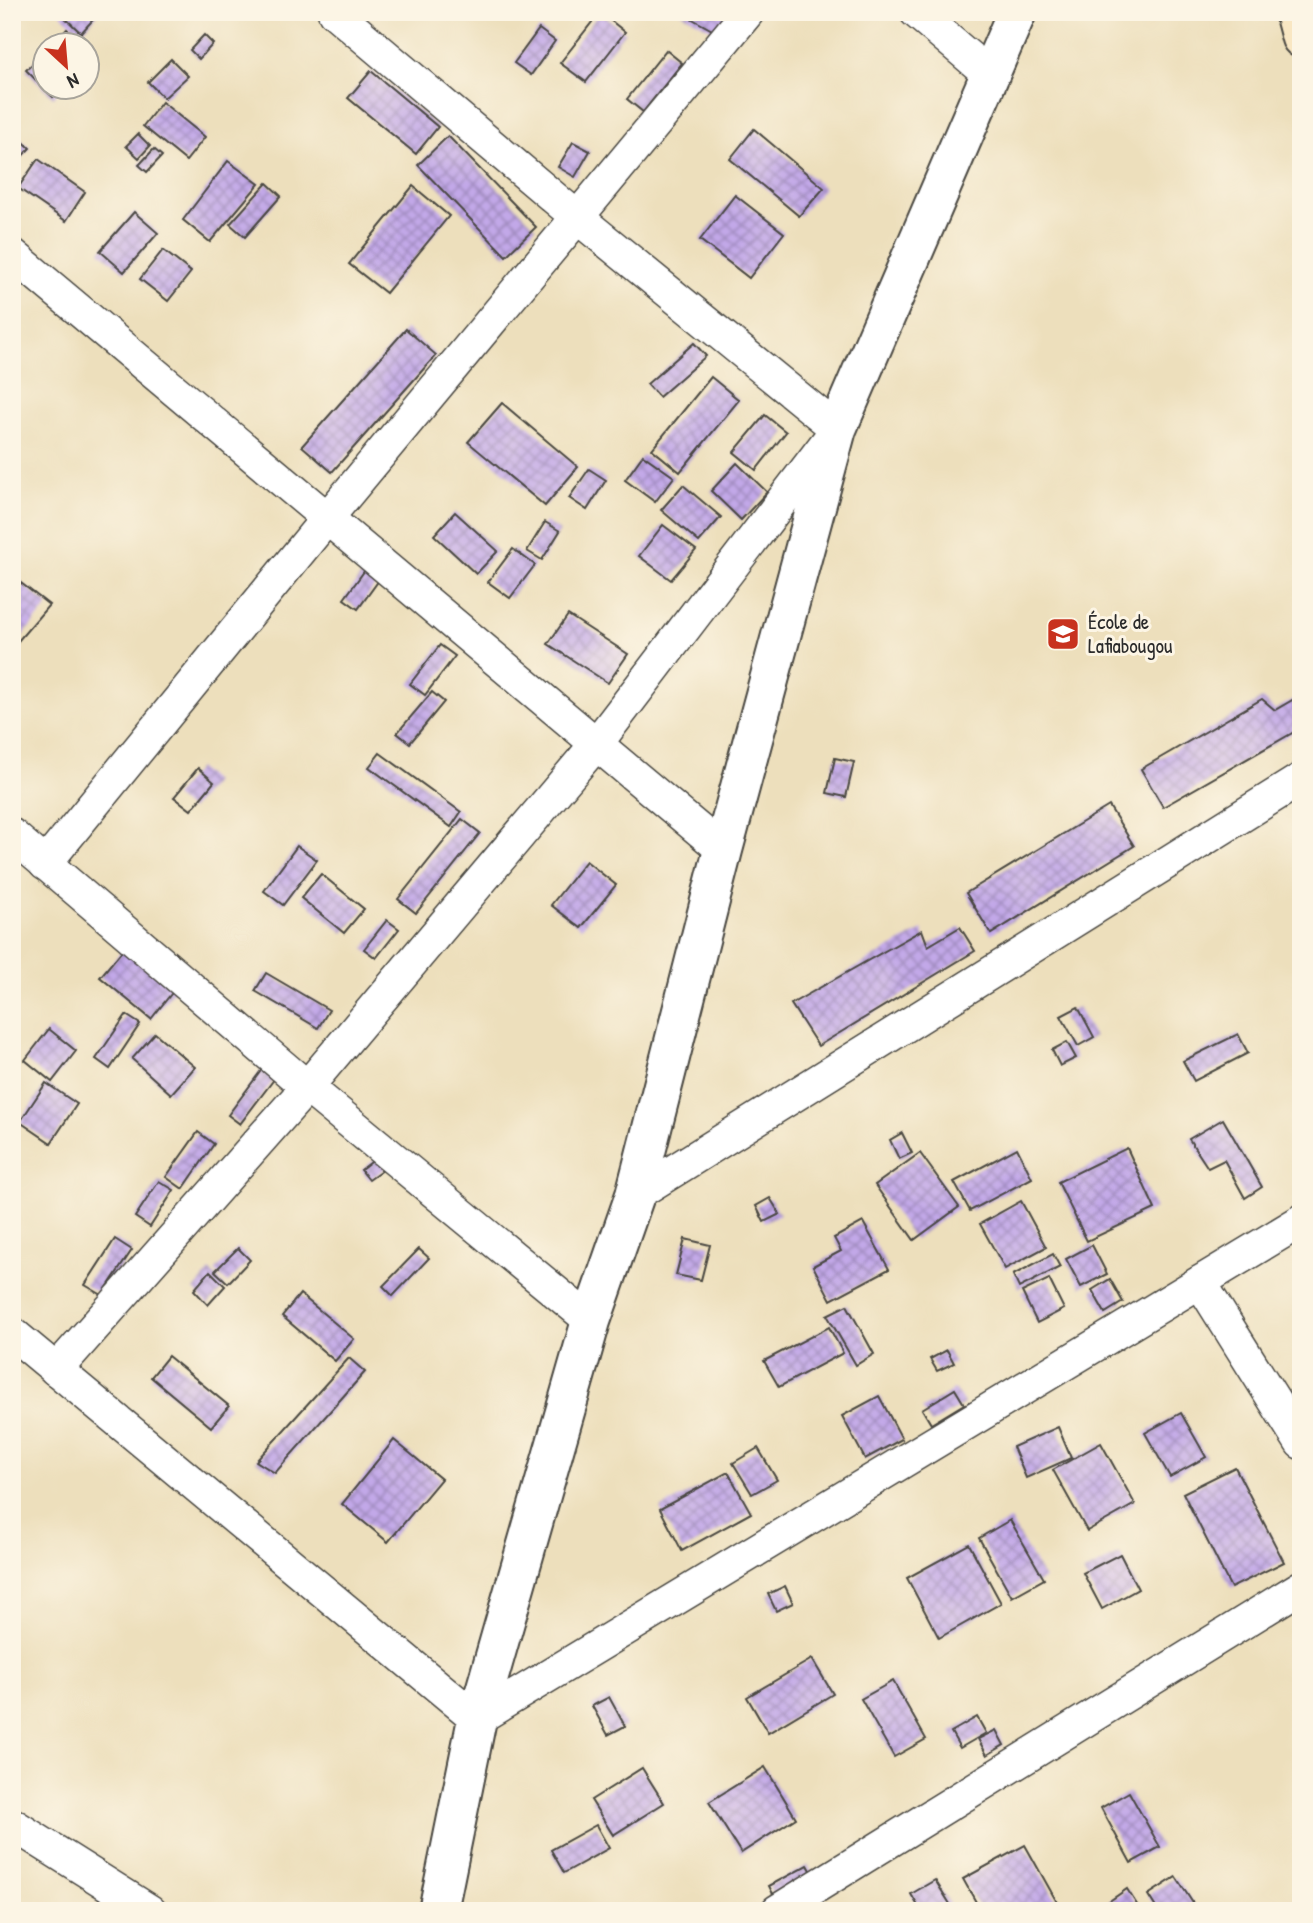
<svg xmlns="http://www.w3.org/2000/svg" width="1313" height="1923" font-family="'Patrick Hand',sans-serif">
<defs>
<pattern id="building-cross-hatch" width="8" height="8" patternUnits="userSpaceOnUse" patternTransform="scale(1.75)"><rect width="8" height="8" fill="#c2a8e8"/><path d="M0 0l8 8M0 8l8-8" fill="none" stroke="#9e89bc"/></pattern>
</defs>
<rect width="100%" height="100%" fill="#fcf5e5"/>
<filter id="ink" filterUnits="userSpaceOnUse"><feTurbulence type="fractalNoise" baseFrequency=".0143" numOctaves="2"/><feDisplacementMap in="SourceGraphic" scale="14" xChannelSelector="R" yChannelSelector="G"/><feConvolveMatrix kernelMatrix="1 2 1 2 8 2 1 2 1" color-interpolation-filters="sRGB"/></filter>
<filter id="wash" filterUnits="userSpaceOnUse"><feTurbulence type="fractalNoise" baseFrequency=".00686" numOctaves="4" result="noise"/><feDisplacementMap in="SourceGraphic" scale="28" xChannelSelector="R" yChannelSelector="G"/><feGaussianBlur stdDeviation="1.57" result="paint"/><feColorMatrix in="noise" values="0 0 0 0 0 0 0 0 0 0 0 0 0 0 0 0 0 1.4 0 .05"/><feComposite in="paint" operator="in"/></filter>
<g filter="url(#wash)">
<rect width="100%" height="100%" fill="#eddfbc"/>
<g id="blocks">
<!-- building -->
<g fill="url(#building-cross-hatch)">
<polygon points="62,12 100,12 81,33 61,14"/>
<polygon points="600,12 625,32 586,82 560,63"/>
<polygon points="680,12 736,12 723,36"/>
<polygon points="67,29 84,46 51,46"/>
<polygon points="539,29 555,41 531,75 514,63"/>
<polygon points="204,35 213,44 199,59 190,50"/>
<polygon points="666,50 682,63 643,112 627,99"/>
<polygon points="46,51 46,88 62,88 53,97 26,70"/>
<polygon points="171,59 188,76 164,98 148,82"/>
<polygon points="371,71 438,127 416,154 348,98"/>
<polygon points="162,102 205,137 186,161 143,126"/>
<polygon points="754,129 824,188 799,216 730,159"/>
<polygon points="12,131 30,148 12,167"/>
<polygon points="138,134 150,146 139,158 126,146"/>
<polygon points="448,136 536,227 506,256 418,165"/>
<polygon points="573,142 590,151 575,177 558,167"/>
<polygon points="154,149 162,156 147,172 139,165"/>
<polygon points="38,159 85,192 66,221 18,188"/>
<polygon points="228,161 259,184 210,242 183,220"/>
<polygon points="267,183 281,196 245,237 230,224"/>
<polygon points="413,186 449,216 386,293 349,264"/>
<polygon points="735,195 784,233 749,278 700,240"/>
<polygon points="134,212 158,233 124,272 100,251"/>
<polygon points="163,250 191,272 168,301 140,279"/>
<polygon points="406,329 436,355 332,472 302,446"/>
<polygon points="694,343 706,356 659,397 647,384"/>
<polygon points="711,377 739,400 680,472 652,449"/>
<polygon points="502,403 578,467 545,506 468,442"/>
<polygon points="765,415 786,432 756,470 734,452"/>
<polygon points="643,455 674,477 655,502 625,480"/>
<polygon points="737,463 767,492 741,520 711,491"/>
<polygon points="589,469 606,480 587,510 569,498"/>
<polygon points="683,485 721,517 699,542 661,510"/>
<polygon points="455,512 498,551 476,574 434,535"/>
<polygon points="545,522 560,531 542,560 527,551"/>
<polygon points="663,525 696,550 671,580 639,556"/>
<polygon points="513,549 535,565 510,598 488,582"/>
<polygon points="365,570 379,580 358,609 344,599"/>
<polygon points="12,576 49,605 12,648"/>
<polygon points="568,615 628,654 608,683 548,644"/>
<polygon points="440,645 455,656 425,695 410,684"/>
<polygon points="432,692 444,702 410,743 397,733"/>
<polygon points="1301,695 1301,728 1163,807 1141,769 1262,699 1275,710"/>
<polygon points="380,753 461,812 451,827 369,767"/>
<polygon points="835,758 854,762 846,797 827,793"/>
<polygon points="198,768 214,782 191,810 174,797"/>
<polygon points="1109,806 1134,846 991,934 966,893"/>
<polygon points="462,819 480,833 416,913 398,899"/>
<polygon points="297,846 317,860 283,905 264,891"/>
<polygon points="586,861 616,885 581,928 551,905"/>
<polygon points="321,874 364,909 344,933 301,898"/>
<polygon points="387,920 399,929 376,958 364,949"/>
<polygon points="960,927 975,951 818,1046 791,1004 922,930 928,946"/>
<polygon points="125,947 175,989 151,1019 100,977"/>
<polygon points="266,973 329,1010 318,1028 255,991"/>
<polygon points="1078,1007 1094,1037 1078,1046 1061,1016"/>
<polygon points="126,1015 140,1024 110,1069 96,1059"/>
<polygon points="49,1029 76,1051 52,1082 25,1060"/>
<polygon points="155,1033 195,1067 171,1094 132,1059"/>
<polygon points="1238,1034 1248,1053 1194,1081 1183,1061"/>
<polygon points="1067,1042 1076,1058 1060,1066 1052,1050"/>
<polygon points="263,1068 275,1078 240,1124 228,1115"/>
<polygon points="46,1083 77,1104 51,1143 20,1122"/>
<polygon points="1223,1119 1262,1187 1245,1198 1224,1160 1208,1168 1189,1139"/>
<polygon points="198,1132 214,1144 183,1189 166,1177"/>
<polygon points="902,1133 912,1153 899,1159 890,1140"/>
<polygon points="1017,1148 1032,1178 970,1211 954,1182"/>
<polygon points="1127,1148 1155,1209 1087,1241 1058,1182"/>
<polygon points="920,1153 959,1207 914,1240 875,1185"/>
<polygon points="379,1156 387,1167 369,1180 361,1170"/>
<polygon points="159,1181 174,1190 150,1227 135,1217"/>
<polygon points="770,1198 780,1214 764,1222 756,1206"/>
<polygon points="1021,1201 1046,1247 1005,1269 980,1224"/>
<polygon points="863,1222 889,1269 831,1300 813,1266 841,1251 834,1238"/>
<polygon points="115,1239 132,1250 102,1295 85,1285"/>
<polygon points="685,1239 710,1245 701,1280 676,1275"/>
<polygon points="1092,1245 1107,1274 1081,1287 1066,1259"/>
<polygon points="238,1248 250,1260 228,1283 215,1271"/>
<polygon points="419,1249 429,1258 393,1296 383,1286"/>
<polygon points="1053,1254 1060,1267 1019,1288 1013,1275"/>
<polygon points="210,1271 225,1286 208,1305 194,1290"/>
<polygon points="1049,1279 1064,1309 1037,1323 1022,1292"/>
<polygon points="1110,1279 1123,1302 1105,1313 1092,1290"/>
<polygon points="300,1294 354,1339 335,1361 282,1316"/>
<polygon points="847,1305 874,1354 856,1365 827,1315"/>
<polygon points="829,1327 843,1353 779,1387 764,1361"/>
<polygon points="947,1350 954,1363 937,1371 930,1359"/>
<polygon points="168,1356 229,1406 211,1427 151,1377"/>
<polygon points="349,1358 365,1372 275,1473 256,1461"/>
<polygon points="955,1389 964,1404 931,1424 922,1409"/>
<polygon points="879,1396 902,1439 865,1459 842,1416"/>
<polygon points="1181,1413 1206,1457 1170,1477 1145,1433"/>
<polygon points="1058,1427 1071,1458 1026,1478 1013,1447"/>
<polygon points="394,1440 441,1479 388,1542 342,1504"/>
<polygon points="1101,1443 1135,1504 1087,1531 1053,1470"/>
<polygon points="758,1448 777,1480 752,1494 733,1463"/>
<polygon points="1235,1467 1284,1562 1231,1588 1183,1493"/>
<polygon points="728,1472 751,1513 682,1551 660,1509"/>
<polygon points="1010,1520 1044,1579 1012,1597 979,1538"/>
<polygon points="969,1544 1001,1603 939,1638 907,1578"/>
<polygon points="1120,1554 1138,1589 1102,1609 1083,1573"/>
<polygon points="785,1586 793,1603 776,1611 768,1594"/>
<polygon points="812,1659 833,1694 768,1733 747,1697"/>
<polygon points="893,1681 926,1739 894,1757 861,1699"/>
<polygon points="609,1697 625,1726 608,1735 592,1706"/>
<polygon points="977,1717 986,1733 960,1748 951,1732"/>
<polygon points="996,1730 1004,1745 987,1755 978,1739"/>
<polygon points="765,1767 796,1818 741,1853 709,1802"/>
<polygon points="642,1768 664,1803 613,1835 591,1800"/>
<polygon points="1129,1792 1160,1847 1131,1863 1101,1808"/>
<polygon points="596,1825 609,1848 564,1873 551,1850"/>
<polygon points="1025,1845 1058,1904 1045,1911 981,1911 963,1879"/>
<polygon points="808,1865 816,1879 776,1900 769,1886"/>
<polygon points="1176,1877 1198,1911 1158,1911 1148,1895"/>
<polygon points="935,1880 950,1904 939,1911 921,1911 911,1894"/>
<polygon points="1127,1889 1141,1911 1095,1911"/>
</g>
</g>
</g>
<g filter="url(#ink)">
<use href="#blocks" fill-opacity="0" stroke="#484641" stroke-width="2"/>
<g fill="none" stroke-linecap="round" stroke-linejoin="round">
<defs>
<g id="minor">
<polyline points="916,12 989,74"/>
<polyline points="12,254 723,850"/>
<polyline points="12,835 307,1087 591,1321"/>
<polyline points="45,864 328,517 748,12"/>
<polyline points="635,1195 1301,779"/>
<polyline points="1200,1282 1301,1443"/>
<polyline points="12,1333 477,1719 1301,1221"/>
<polyline points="56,1370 307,1087 597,743 837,429 578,218 334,12"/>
<polyline points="12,1824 150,1911"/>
<polyline points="777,1911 1301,1587"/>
</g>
<polyline id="tertiary" points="438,1911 477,1719 591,1321 635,1195 723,850 837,429 1017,12"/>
<polyline id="secondary" points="1294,12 1301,38"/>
</defs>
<!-- minor casing -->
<use href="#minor" stroke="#484641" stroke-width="35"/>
<!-- tertiary casing -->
<use href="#tertiary" stroke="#484641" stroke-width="42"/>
<!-- secondary casing -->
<use href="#secondary" stroke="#484641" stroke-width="42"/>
<!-- minor -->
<use href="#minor" stroke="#fff" stroke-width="32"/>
<!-- tertiary -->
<use href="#tertiary" stroke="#fff" stroke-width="38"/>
<!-- secondary -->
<use href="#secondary" stroke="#f9e7c3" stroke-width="38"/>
</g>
</g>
<!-- icons -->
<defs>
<symbol id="school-square" viewBox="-11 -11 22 22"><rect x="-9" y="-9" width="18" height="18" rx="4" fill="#c8321e" stroke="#fcf5e5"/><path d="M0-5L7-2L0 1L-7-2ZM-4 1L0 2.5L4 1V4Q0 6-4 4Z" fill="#fff"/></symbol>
</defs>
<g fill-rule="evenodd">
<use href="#school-square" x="1044" y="615" width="38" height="38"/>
</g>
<g text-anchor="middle" stroke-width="6" stroke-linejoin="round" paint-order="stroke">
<!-- poi labels -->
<g font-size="21" fill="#2b2b2b" stroke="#fcf5e5" text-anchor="start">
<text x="1088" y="629">École de<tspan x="1088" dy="24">Lafiabougou</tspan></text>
</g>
</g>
<!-- margin -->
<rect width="1313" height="1923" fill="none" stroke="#fcf5e5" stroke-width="42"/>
<!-- north arrow -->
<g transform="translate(66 66) rotate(154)"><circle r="33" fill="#fcf5e5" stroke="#a8a49b" stroke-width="2"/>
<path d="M0-5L12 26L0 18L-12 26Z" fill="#c8321e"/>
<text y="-10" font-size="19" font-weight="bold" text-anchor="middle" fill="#2b2b2b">N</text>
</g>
</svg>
